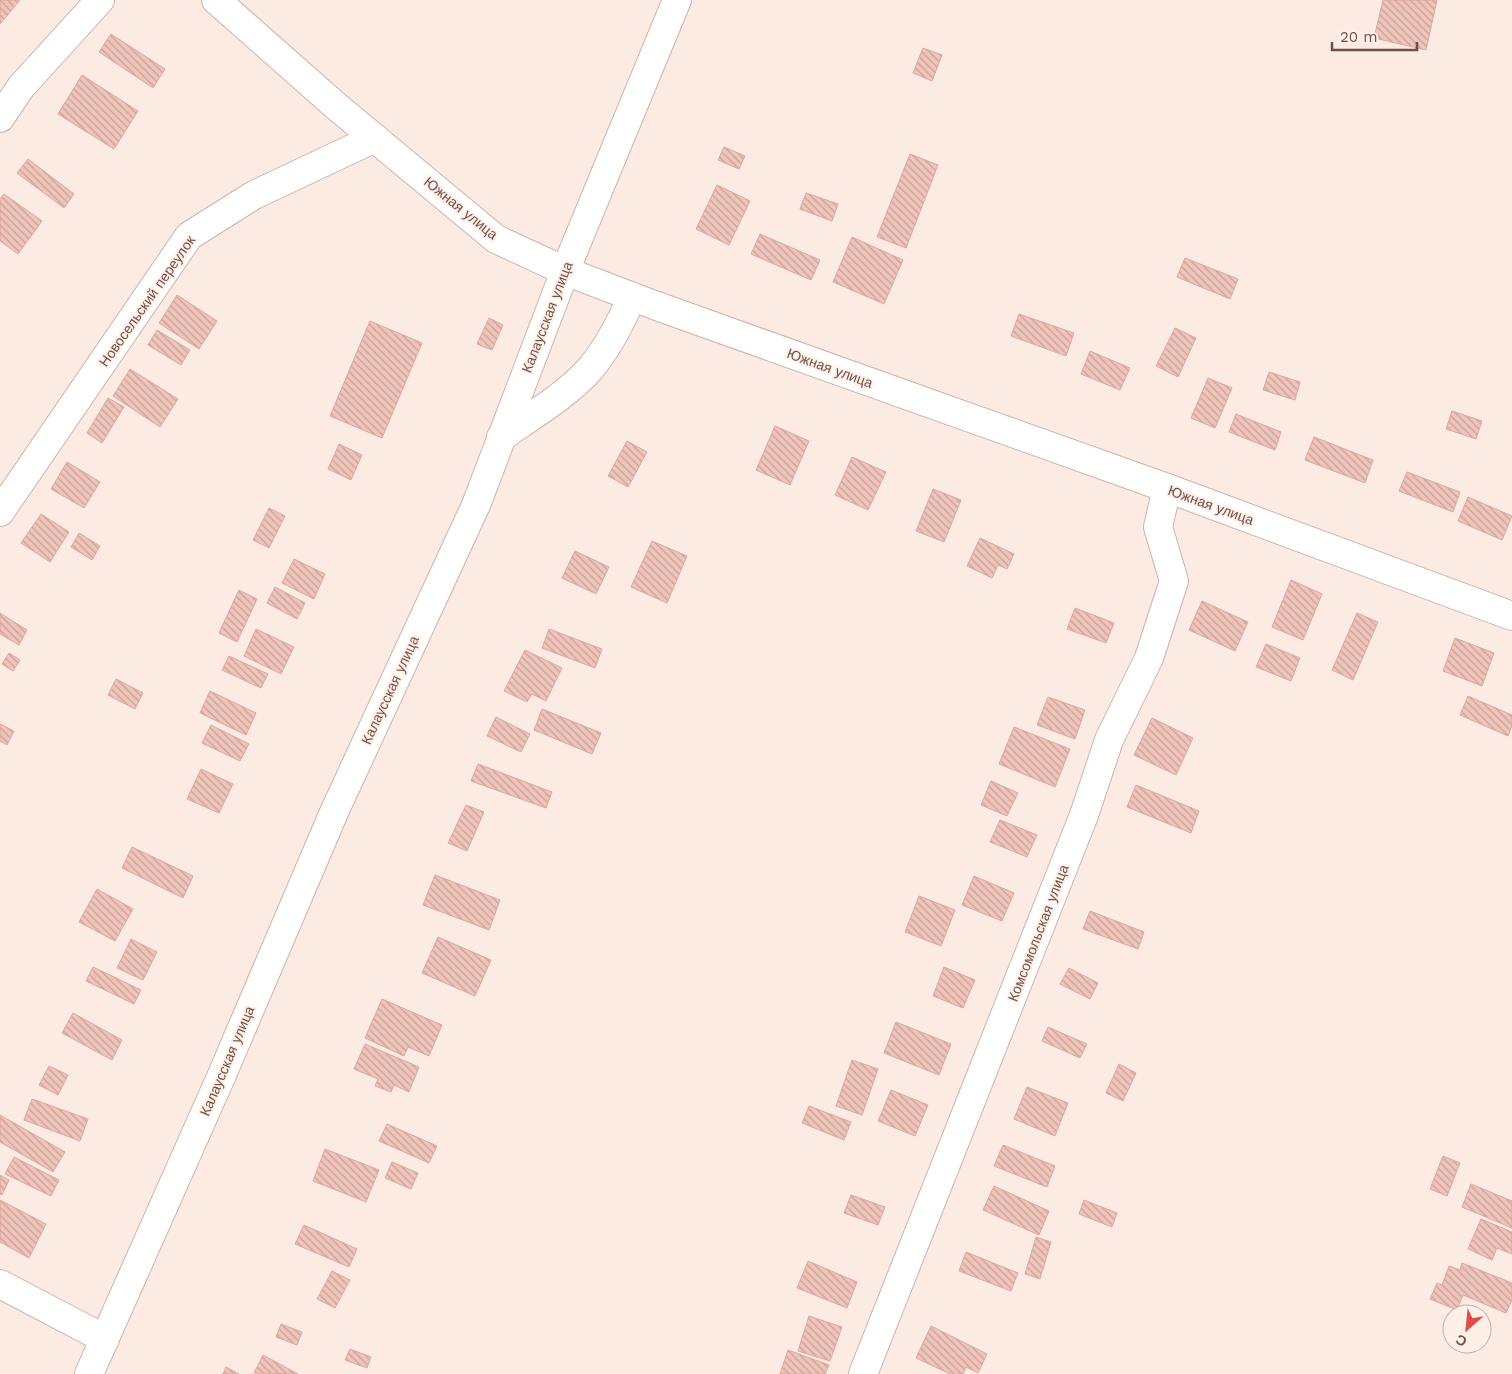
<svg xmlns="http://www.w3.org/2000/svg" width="1512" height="1374" font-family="'Work Sans',sans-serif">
<defs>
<pattern id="building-back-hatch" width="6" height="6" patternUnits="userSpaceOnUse" patternTransform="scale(1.25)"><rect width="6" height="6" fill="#efc4ba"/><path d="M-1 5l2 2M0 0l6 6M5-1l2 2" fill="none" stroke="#c6a299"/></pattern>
</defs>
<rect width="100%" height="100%" fill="#fbebe2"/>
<!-- building -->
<g fill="url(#building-back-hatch)" stroke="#e1a69c">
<polygon points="0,0 20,0 0,24"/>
<polygon points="1383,0 1437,0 1426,50 1374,38"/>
<polygon points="111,34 165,69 153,88 99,52"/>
<polygon points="923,48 942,55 932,81 913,73"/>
<polygon points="82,75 138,111 114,149 58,114"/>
<polygon points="724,147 745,156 739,169 718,160"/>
<polygon points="910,154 938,165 906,248 877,237"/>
<polygon points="28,159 74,194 64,208 17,173"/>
<polygon points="717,185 750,201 729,245 696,229"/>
<polygon points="806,193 838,204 832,221 800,209"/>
<polygon points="4,194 42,221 18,254 0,241 0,199"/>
<polygon points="760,234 820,260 811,280 751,254"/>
<polygon points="852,237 903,260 884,304 833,282"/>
<polygon points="1185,258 1238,279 1230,299 1177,277"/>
<polygon points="177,295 217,321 199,349 159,323"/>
<polygon points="1019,314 1074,333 1066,356 1011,336"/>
<polygon points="489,318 503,325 492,350 477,344"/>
<polygon points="370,321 422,343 382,438 330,416"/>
<polygon points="1175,328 1196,338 1178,377 1156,366"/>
<polygon points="157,330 190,350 181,365 148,345"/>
<polygon points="1090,351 1130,368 1120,390 1081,374"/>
<polygon points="130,369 178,399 160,427 113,396"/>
<polygon points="1269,372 1300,382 1295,400 1263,390"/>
<polygon points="1208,378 1232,388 1215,428 1191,418"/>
<polygon points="108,398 124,407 102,443 87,433"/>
<polygon points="1452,411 1482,421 1476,439 1446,429"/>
<polygon points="1236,414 1281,432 1275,450 1229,432"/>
<polygon points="775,426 809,441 790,485 756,470"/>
<polygon points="1314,437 1373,460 1365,483 1305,460"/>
<polygon points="627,441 647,452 628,487 608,476"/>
<polygon points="339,444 362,455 351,480 328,469"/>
<polygon points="852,457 886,472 868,510 835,495"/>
<polygon points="67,462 100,482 84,508 51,489"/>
<polygon points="1407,472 1460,492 1453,512 1399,491"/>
<polygon points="933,489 961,500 944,542 916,531"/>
<polygon points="1468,497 1512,516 1502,540 1458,521"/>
<polygon points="269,508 285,516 269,548 253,540"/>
<polygon points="41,514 69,532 50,562 21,543"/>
<polygon points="79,533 100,546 92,560 71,547"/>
<polygon points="980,538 1014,554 1007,569 998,565 992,578 967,566"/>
<polygon points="652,541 687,556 667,603 631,587"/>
<polygon points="575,551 609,567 596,594 562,578"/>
<polygon points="294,559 325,574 314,599 282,583"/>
<polygon points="1291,580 1322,594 1303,640 1272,627"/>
<polygon points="275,587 305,603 297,619 267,603"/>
<polygon points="239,590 257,599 237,642 219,633"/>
<polygon points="1202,601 1248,622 1235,651 1189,630"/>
<polygon points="1075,608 1114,623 1106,643 1067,629"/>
<polygon points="0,613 27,630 19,645 0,634"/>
<polygon points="1357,613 1378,622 1353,680 1332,670"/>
<polygon points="256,629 294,647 281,674 244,656"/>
<polygon points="549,629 602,649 595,668 542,648"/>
<polygon points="1455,638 1494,653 1482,686 1443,671"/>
<polygon points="1266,644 1300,658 1291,681 1256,667"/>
<polygon points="525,650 562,668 546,701 532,694 527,702 504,691"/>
<polygon points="9,653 20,660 13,671 2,664"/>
<polygon points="229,656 268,674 261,688 222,670"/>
<polygon points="116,679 143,693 135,709 108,695"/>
<polygon points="210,691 256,713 246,735 200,713"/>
<polygon points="1468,696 1512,715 1512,725 1508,736 1460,715"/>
<polygon points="1048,697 1085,710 1075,739 1037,725"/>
<polygon points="542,709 601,733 592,754 534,730"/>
<polygon points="496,717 530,734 521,752 487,736"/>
<polygon points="1152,718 1193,738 1176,775 1134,755"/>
<polygon points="0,724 14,731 7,745 0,741"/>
<polygon points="211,725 249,744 240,761 202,743"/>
<polygon points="1014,727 1070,749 1055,787 999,764"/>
<polygon points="478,764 552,792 546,808 471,781"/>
<polygon points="201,769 233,784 219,813 187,799"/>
<polygon points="991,781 1018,793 1007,816 981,805"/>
<polygon points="1136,785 1199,811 1191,833 1127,807"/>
<polygon points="466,805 484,812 467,851 448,843"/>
<polygon points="1000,820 1037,835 1027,857 990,842"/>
<polygon points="132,847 193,876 183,898 122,868"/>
<polygon points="435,875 500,900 489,930 423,905"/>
<polygon points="974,876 1014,893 1002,921 962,905"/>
<polygon points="97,889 133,909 115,941 79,922"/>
<polygon points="919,896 955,910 941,946 905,932"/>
<polygon points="1090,911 1144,932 1138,949 1083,929"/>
<polygon points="438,937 491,960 475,996 422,973"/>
<polygon points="131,939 157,952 143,980 117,968"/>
<polygon points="93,967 141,990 134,1004 86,981"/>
<polygon points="944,967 975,980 963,1008 933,996"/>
<polygon points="1069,968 1098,983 1090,999 1060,984"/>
<polygon points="382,999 442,1025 429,1056 408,1047 404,1056 365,1038"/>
<polygon points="73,1013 122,1040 112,1060 62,1033"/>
<polygon points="896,1022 951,1044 939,1075 884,1053"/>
<polygon points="1048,1027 1087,1044 1080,1058 1042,1041"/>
<polygon points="365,1044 419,1067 409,1092 394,1085 391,1092 375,1086 378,1079 354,1069"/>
<polygon points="852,1060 878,1069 862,1115 836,1106"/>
<polygon points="1119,1064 1136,1073 1123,1101 1106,1093"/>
<polygon points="49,1066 68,1075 58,1095 39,1085"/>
<polygon points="1027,1087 1068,1103 1055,1136 1014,1119"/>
<polygon points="891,1090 928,1105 915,1136 878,1121"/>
<polygon points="32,1099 88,1119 80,1141 24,1120"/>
<polygon points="809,1106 851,1122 844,1140 802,1123"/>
<polygon points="0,1115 65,1152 53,1172 0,1142"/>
<polygon points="387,1124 437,1146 429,1163 379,1141"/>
<polygon points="1003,1145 1055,1166 1047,1187 994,1166"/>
<polygon points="325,1149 379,1170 366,1202 313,1181"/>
<polygon points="1443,1156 1460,1163 1447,1196 1430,1189"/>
<polygon points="14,1157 59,1180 51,1196 5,1174"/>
<polygon points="392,1162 418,1173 411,1189 385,1178"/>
<polygon points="0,1175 9,1180 2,1195 0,1194"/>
<polygon points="1471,1184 1512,1201 1512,1228 1462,1207"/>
<polygon points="994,1186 1049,1211 1039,1235 983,1210"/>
<polygon points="851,1195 885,1207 878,1225 844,1213"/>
<polygon points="0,1200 46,1224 29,1258 0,1242"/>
<polygon points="1084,1200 1117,1213 1112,1227 1079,1214"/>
<polygon points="1481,1219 1512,1232 1512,1254 1497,1248 1492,1260 1468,1249"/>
<polygon points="304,1225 357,1249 349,1267 295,1244"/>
<polygon points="1036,1237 1051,1242 1040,1279 1025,1274"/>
<polygon points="966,1252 1018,1273 1011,1291 959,1271"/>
<polygon points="808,1261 857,1282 847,1308 797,1288"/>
<polygon points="1462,1263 1512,1283 1512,1300 1506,1313 1463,1295 1457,1310 1430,1299 1437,1283 1442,1285 1449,1266 1460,1270"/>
<polygon points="332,1271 350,1280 335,1308 317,1299"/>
<polygon points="809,1316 842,1327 830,1361 798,1351"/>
<polygon points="281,1324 302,1332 297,1345 276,1337"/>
<polygon points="931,1326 987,1354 978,1373 966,1367 963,1374 950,1374 916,1358"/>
<polygon points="350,1349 371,1357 367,1368 345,1360"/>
<polygon points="788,1350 829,1365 825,1374 780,1374"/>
<polygon points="263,1355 298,1374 254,1373"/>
<polygon points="226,1367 239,1374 223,1374"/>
</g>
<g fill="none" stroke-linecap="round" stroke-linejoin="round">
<defs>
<g id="street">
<polyline points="216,0 336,106 496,239 565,271 654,305 1167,488 1512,616"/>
<polyline points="0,118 21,87 100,0"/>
<path d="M501,437C530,417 567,395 590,369C608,348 621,322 632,297"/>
<polyline points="0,512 189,236 254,195 375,138"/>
<polyline points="0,1284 105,1339"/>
<polyline points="863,1374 1084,815 1109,740 1149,658 1174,581 1158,527 1167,488"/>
</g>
<polyline id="secondary" points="89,1374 221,1077 335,810 476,505 565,271 677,0"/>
</defs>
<!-- street casing -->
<use href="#street" stroke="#ceb3ac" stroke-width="30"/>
<!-- secondary casing -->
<use href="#secondary" stroke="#d0b2a9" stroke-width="30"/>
<!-- street -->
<use href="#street" stroke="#fff" stroke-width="28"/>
<!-- secondary -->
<use href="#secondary" stroke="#fff" stroke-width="28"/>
</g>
<g text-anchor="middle" stroke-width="4" stroke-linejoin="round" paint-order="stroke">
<!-- street labels -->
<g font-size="14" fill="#714f49" stroke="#fef0e7">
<text transform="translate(461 208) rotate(39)" y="5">Южная улица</text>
<text transform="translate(147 301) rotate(-55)" y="5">Новосельский переулок</text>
<text transform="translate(547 317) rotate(-69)" y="5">Калаусская улица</text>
<text transform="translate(830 368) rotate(20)" y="5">Южная улица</text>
<text transform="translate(1211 505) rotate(20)" y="5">Южная улица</text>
<text transform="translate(390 690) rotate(-65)" y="5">Калаусская улица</text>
<text transform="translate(1038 933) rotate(-69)" y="5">Комсомольская улица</text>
<text transform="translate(227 1061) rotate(-67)" y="5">Калаусская улица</text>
</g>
</g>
<!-- north arrow -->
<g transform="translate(1467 1329) rotate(207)"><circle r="24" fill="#fef0e7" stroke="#c6b0a8"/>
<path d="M0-4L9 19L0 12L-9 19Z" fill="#e14b4b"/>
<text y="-8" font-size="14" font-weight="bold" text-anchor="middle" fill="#714f49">С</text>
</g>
<!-- scale -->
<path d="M1332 42v8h85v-8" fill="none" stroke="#714f49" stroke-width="2.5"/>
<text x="1340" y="42" font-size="15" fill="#714f49" stroke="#fef0e7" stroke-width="4" paint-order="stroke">20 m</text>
</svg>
